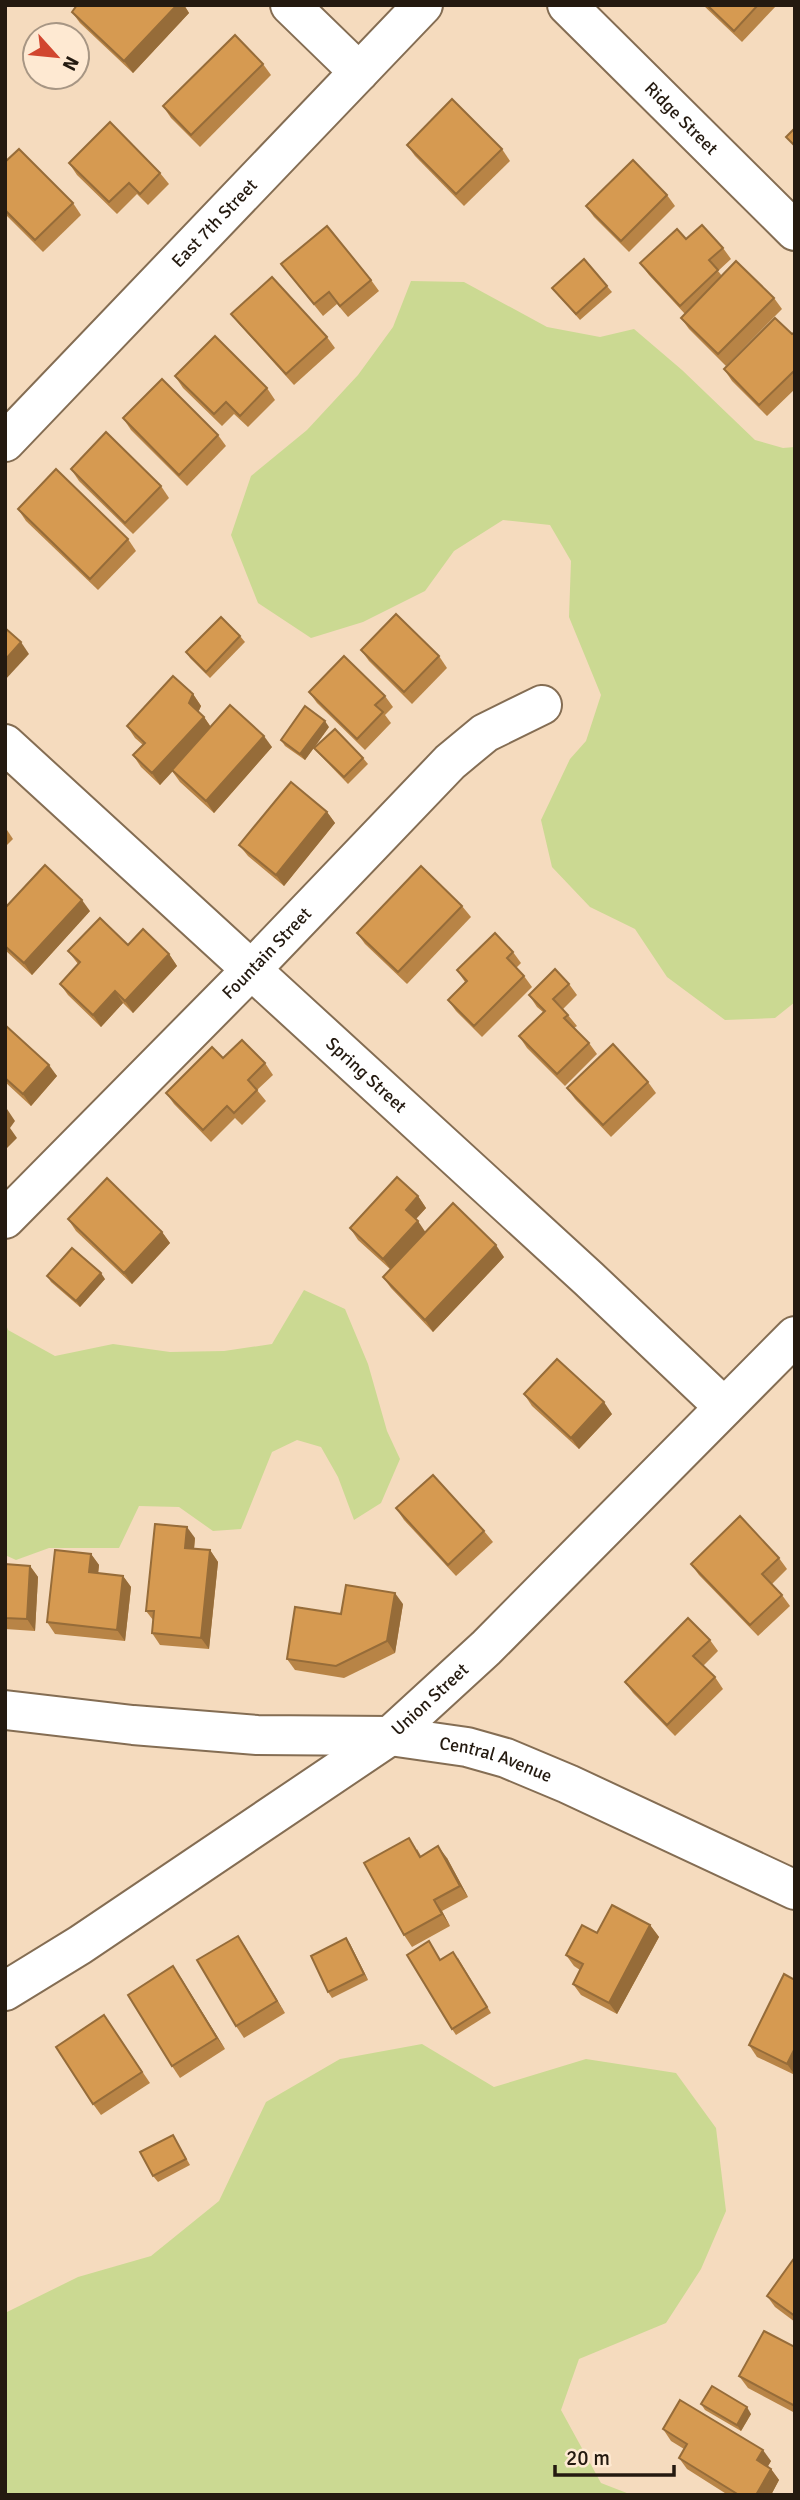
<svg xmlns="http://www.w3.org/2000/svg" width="800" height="2500" font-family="Signika,sans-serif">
<rect width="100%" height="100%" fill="#f5dbbe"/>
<!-- green -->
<g fill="#cbd992">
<polygon points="411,281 464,282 547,327 600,337 634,329 682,370 755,440 783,448 795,447 795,1002 775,1018 725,1020 667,977 635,929 590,907 552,867 541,820 570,759 586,741 601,695 569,617 571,561 550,525 503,520 454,551 425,591 363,622 311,638 258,603 231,535 251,476 307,430 358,375 393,327"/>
<polygon points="304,1290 345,1309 368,1364 387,1431 400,1459 381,1503 354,1520 338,1477 321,1447 297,1440 272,1452 241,1529 213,1531 179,1507 139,1506 119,1548 49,1548 16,1560 5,1555 5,1322 8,1330 55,1356 113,1344 170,1352 224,1351 272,1344"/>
<polygon points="422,2044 494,2087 586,2059 676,2073 716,2128 726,2211 701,2269 666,2323 579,2359 561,2410 601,2483 632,2495 5,2495 5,2313 78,2277 151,2256 219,2201 266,2102 340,2059"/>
</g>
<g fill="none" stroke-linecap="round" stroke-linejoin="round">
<defs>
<g id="minor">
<polyline points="290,5 359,72"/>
<path id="s1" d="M567,5L795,231"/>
<path id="s2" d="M5,442L423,5"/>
<path id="s3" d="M5,744L589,1279L724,1407"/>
<path id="s4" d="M5,1219L250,971L450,762L485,733L542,705"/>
<path id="s5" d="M5,1710L133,1725L257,1735L390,1736L467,1747L506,1758L568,1784L795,1890"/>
<path id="s6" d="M5,1991L80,1945L390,1736L486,1648L795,1336"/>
</g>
</defs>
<!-- minor casing -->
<use href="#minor" stroke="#846d53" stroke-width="42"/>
<!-- minor -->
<use href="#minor" stroke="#fff" stroke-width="38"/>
</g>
<!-- wall -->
<g fill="#b88446">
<polygon points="77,5 184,5 189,13 133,73 80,23 72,12"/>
<polygon points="703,5 777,5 742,42"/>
<polygon points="263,64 271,75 200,147 171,118 163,106"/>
<polygon points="407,145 502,149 510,161 464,206 415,156"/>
<polygon points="5,162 73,203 81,215 43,252 5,214"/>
<polygon points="69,163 160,173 169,184 148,205 137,194 117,214 77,175"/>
<polygon points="667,195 675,206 629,252 594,217 586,206"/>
<polygon points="686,239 723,248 731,259 718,271 722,276 774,298 782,309 726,366 689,329 681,318 685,314 649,275 640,263"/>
<polygon points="281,264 371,280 379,291 348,317 337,304 323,316"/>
<polygon points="607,286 612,292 580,320 552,288"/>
<polygon points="231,314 327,337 335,348 294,385 240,325"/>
<polygon points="795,332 795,389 767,416 732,381 724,369 792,334"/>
<polygon points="175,376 267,388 275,400 248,427 234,414 222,426 183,388"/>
<polygon points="123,418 218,435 226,446 187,486 131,430"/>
<polygon points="71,469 161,486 169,498 133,534 79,481"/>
<polygon points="18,509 128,539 136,551 98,590 26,521"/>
<polygon points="240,636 245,642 210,678 190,658 186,652"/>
<polygon points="361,650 439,656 447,668 412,704 369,661"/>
<polygon points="309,692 385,696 393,707 385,715 391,723 365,750 317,703"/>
<polygon points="193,694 201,706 198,712 204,717 211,727 272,747 214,813 180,782 172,771 160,785 141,767 133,755 143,745 135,738 127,726"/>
<polygon points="329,727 305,760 285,746 281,740"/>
<polygon points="314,748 363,758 368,764 348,784 319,754"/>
<polygon points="327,812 335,823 284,886 248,856 239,845"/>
<polygon points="5,827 13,839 5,847"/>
<polygon points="462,906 471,917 407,984 365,944 357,933"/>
<polygon points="5,908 90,911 32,975 5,950"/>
<polygon points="128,945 169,954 177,966 133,1013 123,1003 101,1027 68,995 60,984 78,964 68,951"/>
<polygon points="513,952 521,963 516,968 524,976 532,987 482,1037 456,1011 448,1000 465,982 457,970"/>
<polygon points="569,984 577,995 563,1009 577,1026 574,1028 589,1043 597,1054 565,1086 527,1048 519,1036 543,1012 537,1007 529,995"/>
<polygon points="5,1025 57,1076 31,1106 5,1082"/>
<polygon points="223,1058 265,1063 273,1075 257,1090 266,1101 242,1125 235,1118 211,1142 174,1104 166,1093"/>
<polygon points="648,1082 656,1093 611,1137 575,1099 567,1088"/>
<polygon points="418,1196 426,1208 416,1219 425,1232 504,1257 433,1332 391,1288 383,1277 390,1269 358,1240 350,1228"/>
<polygon points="68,1219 162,1232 170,1243 132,1284 76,1231"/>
<polygon points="47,1276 105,1279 80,1307 51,1282"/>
<polygon points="524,1394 612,1414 579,1449 532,1406"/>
<polygon points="396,1508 484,1531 493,1542 456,1576 404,1520"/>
<polygon points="195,1538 194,1549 210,1550 218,1562 209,1649 160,1645 152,1633 153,1620 146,1611"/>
<polygon points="91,1554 99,1565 98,1573 123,1576 131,1587 125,1641 55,1634 47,1622"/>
<polygon points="779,1558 787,1569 772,1584 782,1595 790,1606 758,1636 699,1575 691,1564"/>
<polygon points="5,1564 30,1566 38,1577 35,1631 5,1629"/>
<polygon points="403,1604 395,1653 344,1678 295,1670 287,1659 341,1614"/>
<polygon points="710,1640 718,1651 703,1666 715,1677 723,1689 675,1736 633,1693 625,1682"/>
<polygon points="417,1849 421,1856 447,1858 468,1897 442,1911 450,1926 412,1947 404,1935"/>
<polygon points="650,1925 659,1937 617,2014 581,1995 573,1984 580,1970 574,1966 566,1955 597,1933"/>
<polygon points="238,1936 285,2013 244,2038 236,2026"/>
<polygon points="346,1938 350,1944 368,1980 332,1998 328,1992"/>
<polygon points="458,1958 491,2013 456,2035 452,2029 441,1960"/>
<polygon points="181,1978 225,2049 180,2078 172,2066"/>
<polygon points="795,1980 795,2075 757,2057 749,2045"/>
<polygon points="104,2015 150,2083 101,2115 93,2104"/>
<polygon points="173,2135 190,2165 158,2182 153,2176"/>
<polygon points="795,2257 795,2322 775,2307 767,2296"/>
<polygon points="795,2347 795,2413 748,2388 739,2376"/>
<polygon points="701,2404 751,2414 741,2431 705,2410"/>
<polygon points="663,2429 771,2461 768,2466 771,2469 779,2480 771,2495 728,2495 687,2469 679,2458 684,2449 671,2441"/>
</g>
<!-- shaded-wall -->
<g fill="#966c39">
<polygon points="177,5 184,5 189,13 133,73 124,61"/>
<polygon points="21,642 29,654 5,680 5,660"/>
<polygon points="193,694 201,706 197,715 189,703"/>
<polygon points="204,717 212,729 160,785 152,773"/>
<polygon points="325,721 329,727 305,760 300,754"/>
<polygon points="264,736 272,747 214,813 206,801"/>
<polygon points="327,812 335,823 284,886 276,875"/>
<polygon points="82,900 90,911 32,975 24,963"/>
<polygon points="169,954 177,966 133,1013 125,1001"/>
<polygon points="115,991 123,1003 101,1027 93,1015"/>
<polygon points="49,1065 57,1076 31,1106 23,1094"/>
<polygon points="7,1109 15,1121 10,1128 17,1138 5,1150 5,1112"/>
<polygon points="418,1196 426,1208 414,1221 406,1210"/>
<polygon points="418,1221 426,1233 391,1270 383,1259"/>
<polygon points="162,1232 170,1243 132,1284 124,1273"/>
<polygon points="496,1245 504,1257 433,1332 425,1320"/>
<polygon points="101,1273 105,1279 80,1307 76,1301"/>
<polygon points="604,1402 612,1414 579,1449 571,1438"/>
<polygon points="187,1527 195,1538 193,1559 185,1548"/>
<polygon points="210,1550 218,1562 209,1649 201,1638"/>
<polygon points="91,1554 99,1565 97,1584 89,1572"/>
<polygon points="30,1566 38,1577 35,1631 27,1619"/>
<polygon points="123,1576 131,1587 125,1641 117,1630"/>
<polygon points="395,1593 403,1604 395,1653 387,1641"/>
<polygon points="438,1846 447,1858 468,1897 460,1886"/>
<polygon points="434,1900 442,1911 450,1926 442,1914"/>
<polygon points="650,1925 659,1937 617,2014 609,2003"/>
<polygon points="238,1936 246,1948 285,2013 277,2001"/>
<polygon points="346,1938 350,1944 368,1980 364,1974"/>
<polygon points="173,1966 181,1978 225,2049 217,2038"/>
<polygon points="795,2048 795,2075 787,2064"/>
<polygon points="747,2407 751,2414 741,2431 737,2425"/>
<polygon points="763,2450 771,2461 765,2471 757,2460"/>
<polygon points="771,2469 779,2480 771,2495 756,2495"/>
</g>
<!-- building -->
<g fill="#d69a51" stroke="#966c39" stroke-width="2">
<polygon points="77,5 177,5 124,61 72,12"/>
<polygon points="707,5 758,5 734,31"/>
<polygon points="235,35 263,64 191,135 163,106"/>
<polygon points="452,99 502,149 456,194 407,145"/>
<polygon points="110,122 160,173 140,194 129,183 109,202 69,163"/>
<polygon points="795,128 795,146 786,137"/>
<polygon points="19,149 73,203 35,240 5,210 5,162"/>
<polygon points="633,160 667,195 621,241 586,206"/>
<polygon points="702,225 723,248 709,260 718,270 680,306 640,263 677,229 686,239"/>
<polygon points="327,226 371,280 340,306 329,292 314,304 281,264"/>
<polygon points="584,259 607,286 576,314 552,288"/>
<polygon points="736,261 774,298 718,354 681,318"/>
<polygon points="272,277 327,337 286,374 231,314"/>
<polygon points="775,318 792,334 795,332 795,370 759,405 724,369"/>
<polygon points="215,336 267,388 240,416 226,402 214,414 175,376"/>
<polygon points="162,379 218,435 179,475 123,418"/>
<polygon points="106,432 161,486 125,523 71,469"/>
<polygon points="56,469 128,539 90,579 18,509"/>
<polygon points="396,614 439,656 404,692 361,650"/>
<polygon points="221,617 240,636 206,672 186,652"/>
<polygon points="5,628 21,642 5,660"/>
<polygon points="344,656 385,696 375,705 383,712 357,739 309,692"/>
<polygon points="173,676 193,694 189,703 204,717 152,773 133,755 145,743 127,726"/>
<polygon points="230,705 264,736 206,801 172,770"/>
<polygon points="305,706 325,721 300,754 281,740"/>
<polygon points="335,729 363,758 344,777 314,748"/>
<polygon points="291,782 327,812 276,875 239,845"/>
<polygon points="45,865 82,900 24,963 5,946 5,908"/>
<polygon points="421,866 462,906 398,972 357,933"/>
<polygon points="100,918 128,945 143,929 169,954 125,1001 115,991 93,1015 60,984 80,962 68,951"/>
<polygon points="495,933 513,952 507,958 524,976 474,1026 448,1000 467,981 457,970"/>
<polygon points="555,969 569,984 553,999 568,1015 564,1018 589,1043 557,1074 519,1036 545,1011 529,995"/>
<polygon points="5,1025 49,1065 23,1094 5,1078"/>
<polygon points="242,1040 265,1063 248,1080 257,1090 234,1113 227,1106 203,1130 166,1093 212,1047 223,1058"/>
<polygon points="613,1044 648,1082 603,1125 567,1088"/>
<polygon points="397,1177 418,1196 406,1210 418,1221 383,1259 350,1228"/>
<polygon points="107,1178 162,1232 124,1273 68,1219"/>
<polygon points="453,1203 496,1245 425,1320 383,1277"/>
<polygon points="72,1248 101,1273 76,1301 47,1276"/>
<polygon points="557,1359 604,1402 571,1438 524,1394"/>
<polygon points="433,1475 484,1531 448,1565 396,1508"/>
<polygon points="740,1516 779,1558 762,1574 782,1595 750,1625 691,1564"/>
<polygon points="155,1524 187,1527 185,1548 210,1550 201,1638 152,1633 154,1611 146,1611"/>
<polygon points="55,1550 91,1554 89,1572 123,1576 117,1630 47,1622"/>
<polygon points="5,1564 30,1566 27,1619 5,1618"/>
<polygon points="346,1585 395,1593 387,1641 336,1666 287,1659 295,1607 341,1614"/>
<polygon points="688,1618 710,1640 693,1656 715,1677 667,1725 625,1682"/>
<polygon points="409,1838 420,1857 438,1846 460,1886 434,1900 442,1914 404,1935 364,1863"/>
<polygon points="612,1905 650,1925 609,2003 573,1984 583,1964 566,1955 582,1925 597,1933"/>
<polygon points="238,1936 277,2001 236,2026 197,1960"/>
<polygon points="346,1938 364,1974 328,1992 311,1956"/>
<polygon points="429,1941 440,1960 453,1952 487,2007 452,2029 407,1955"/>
<polygon points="173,1966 217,2038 172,2066 128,1995"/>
<polygon points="784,1974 795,1980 795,2048 787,2064 749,2045"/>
<polygon points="104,2015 142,2072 93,2104 56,2047"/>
<polygon points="173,2135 186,2159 153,2176 140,2152"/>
<polygon points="795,2257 795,2316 767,2296"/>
<polygon points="764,2331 795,2347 795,2406 739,2376"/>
<polygon points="712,2386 747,2407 737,2425 701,2404"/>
<polygon points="680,2400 763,2450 757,2460 771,2469 756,2495 739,2495 679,2458 687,2444 663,2429"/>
</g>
<g text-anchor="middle" stroke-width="6" stroke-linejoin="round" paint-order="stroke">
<!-- street labels -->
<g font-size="18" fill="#241a10" stroke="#fee9d2">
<text dy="6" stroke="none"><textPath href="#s1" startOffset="161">Ridge Street</textPath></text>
<text dy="6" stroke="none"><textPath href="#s2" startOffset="303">East 7th Street</textPath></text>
<text dy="6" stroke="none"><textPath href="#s4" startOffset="373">Fountain Street</textPath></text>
<text dy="6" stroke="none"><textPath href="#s3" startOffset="490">Spring Street</textPath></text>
<text dy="6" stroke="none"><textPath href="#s6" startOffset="516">Union Street</textPath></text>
<text dy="6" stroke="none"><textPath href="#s5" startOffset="495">Central Avenue</textPath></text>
</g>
</g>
<!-- border -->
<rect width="800" height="2500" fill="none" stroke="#241a10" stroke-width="14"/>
<!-- north arrow -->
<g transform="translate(56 56) rotate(117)"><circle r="33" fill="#fee9d2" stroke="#a79684" stroke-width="2"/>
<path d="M0-5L12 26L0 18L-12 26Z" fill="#d1462f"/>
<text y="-10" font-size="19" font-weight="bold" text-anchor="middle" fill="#241a10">N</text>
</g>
<!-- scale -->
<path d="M555 2465v10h119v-10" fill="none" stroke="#241a10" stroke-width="3.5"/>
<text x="566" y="2465" font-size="21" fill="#241a10" stroke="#fee9d2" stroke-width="5" paint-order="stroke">20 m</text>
</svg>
